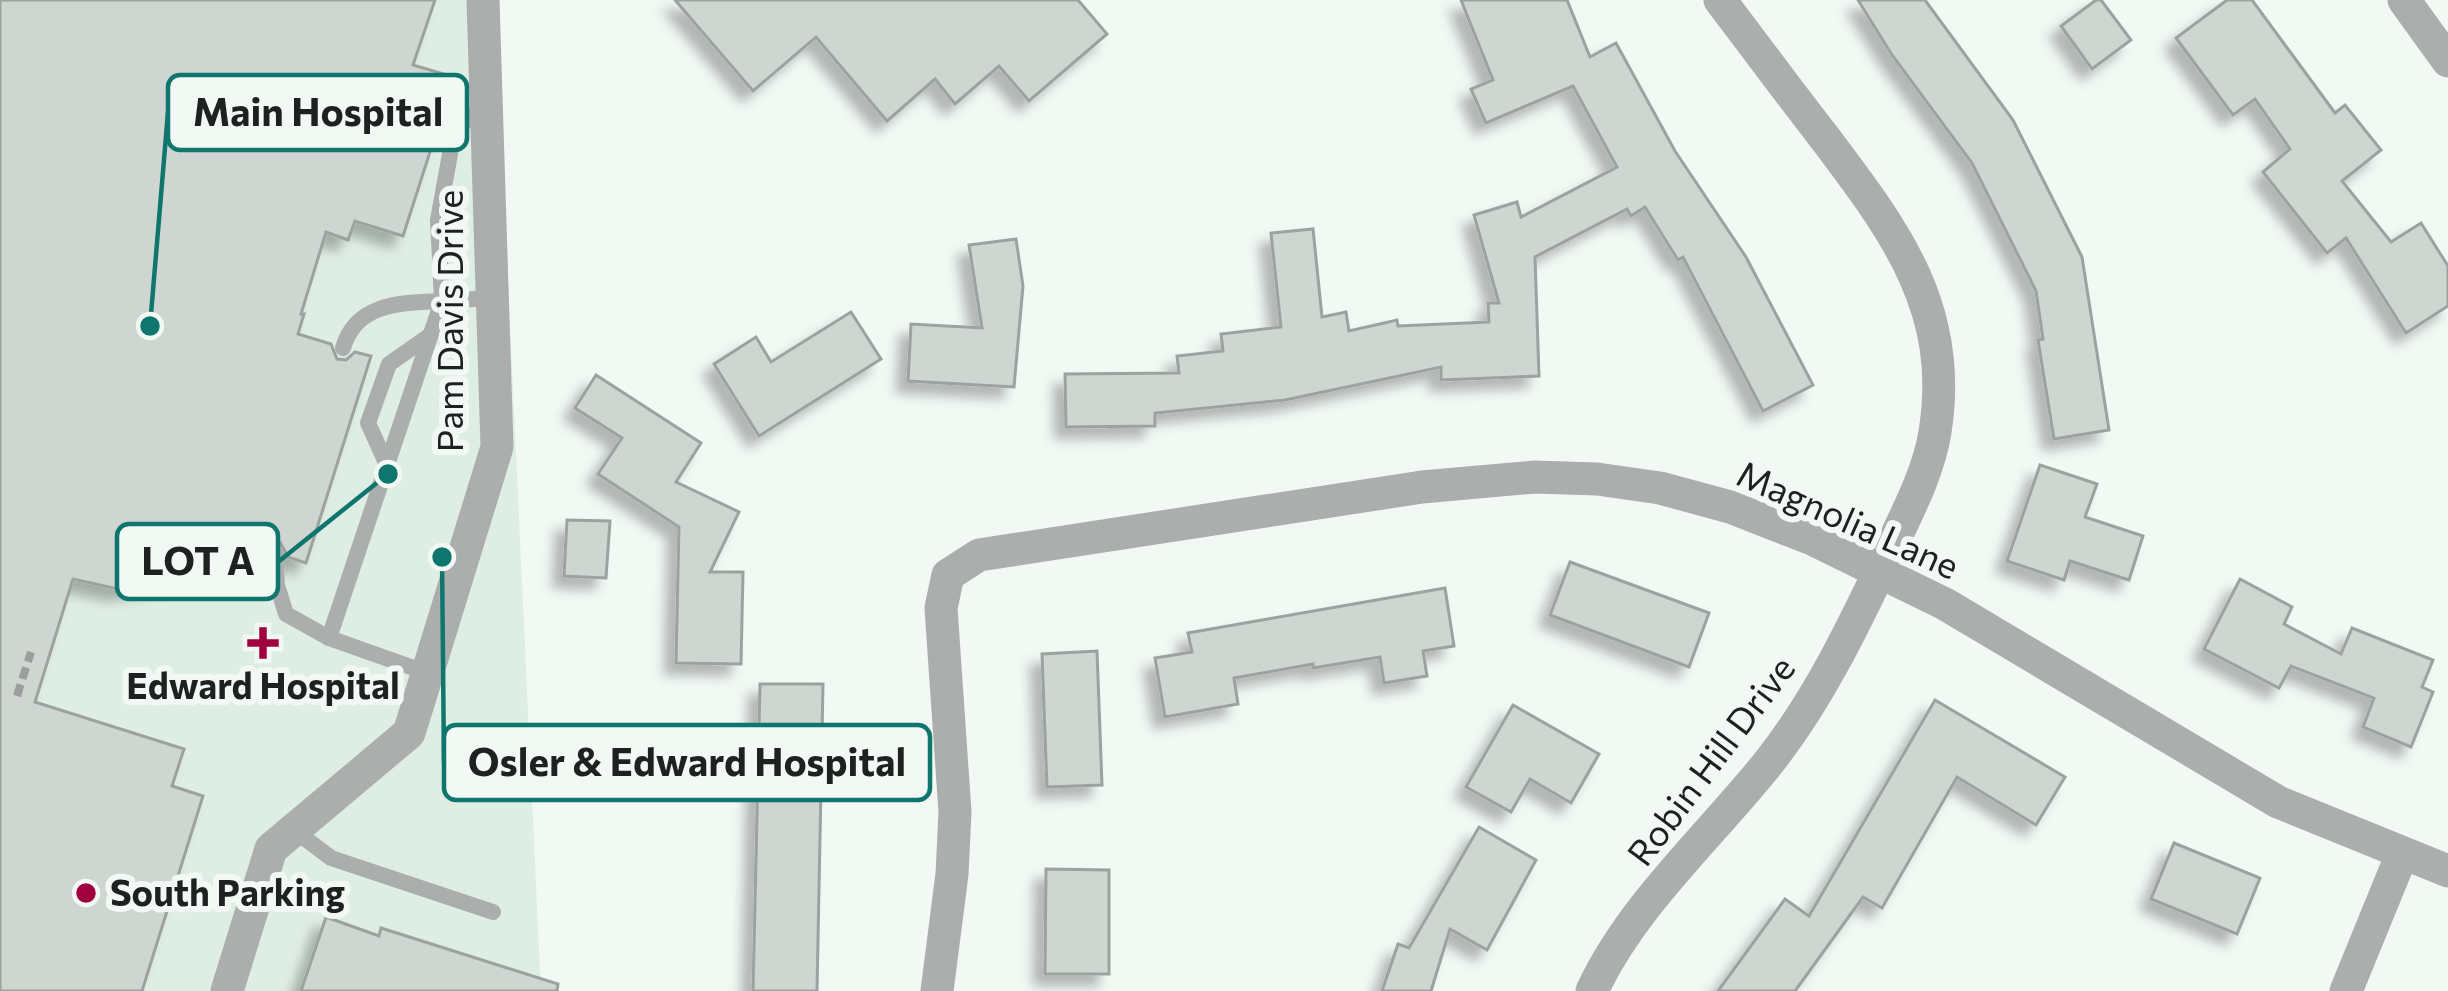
<svg xmlns="http://www.w3.org/2000/svg" width="2448" height="991" font-family="Commissioner,sans-serif">
<defs>
<filter id="shadow"><feDropShadow dx="-11" dy="11" stdDeviation="6" flood-color="#0004"/></filter>
</defs>
<rect width="100%" height="100%" fill="#f2f9f5"/>
<!-- built -->
<polygon fill="#dfeee5" points="0,0 495,0 541,991 0,991"/>
<!-- building -->
<g fill="#cfd6d2" stroke="#9ca39f" stroke-width="3" filter="url(#shadow)">
<polygon points="0,0 435,0 413,65 454,77 403,236 355,221 348,240 326,232 301,314 304,314 298,334 331,344 337,359 346,360 355,352 371,356 306,563 288,557 280,542 269,543 263,550 213,532 179,571 155,583 118,589 73,579 35,702 184,749 172,786 203,796 142,991 0,991"/>
<polygon points="675,0 1078,0 1107,34 1029,101 999,66 955,104 935,79 887,121 816,37 753,91"/>
<polygon points="1461,0 1567,0 1590,57 1616,43 1675,151 1746,257 1813,385 1763,411 1683,257 1678,260 1645,207 1631,216 1627,209 1535,257 1539,376 1441,380 1441,367 1285,400 1155,413 1155,426 1066,427 1065,374 1179,373 1177,356 1223,351 1221,334 1281,327 1271,233 1313,229 1322,317 1346,312 1349,331 1397,320 1398,326 1489,322 1488,303 1499,303 1474,215 1517,202 1521,217 1617,167 1573,86 1486,123 1471,89 1493,80"/>
<polygon points="1858,0 1925,0 2013,120 2082,257 2109,430 2054,439 2038,340 2043,339 2036,291 1972,163 1892,55"/>
<polygon points="2096,0 2101,0 2131,40 2092,69 2061,26"/>
<polygon points="2227,0 2252,0 2335,113 2345,105 2381,150 2342,181 2391,242 2421,223 2448,266 2448,306 2406,333 2346,238 2327,253 2263,172 2290,149 2255,99 2233,115 2176,38"/>
<polygon points="1016,239 1023,286 1014,387 908,381 911,324 982,328 969,245"/>
<polygon points="851,312 881,359 759,436 714,364 756,337 771,362"/>
<polygon points="596,375 701,443 676,482 739,512 710,572 743,572 741,664 676,663 679,527 598,474 622,438 575,408"/>
<polygon points="2040,465 2097,484 2085,517 2143,536 2129,580 2070,561 2064,580 2007,561"/>
<polygon points="567,520 610,521 606,578 564,576"/>
<polygon points="1570,562 1709,613 1689,667 1550,615"/>
<polygon points="2240,579 2292,607 2284,624 2341,654 2352,628 2433,660 2422,687 2433,692 2411,747 2363,727 2374,698 2291,666 2279,688 2204,649"/>
<polygon points="1445,588 1454,646 1423,651 1427,676 1384,683 1380,657 1313,668 1313,664 1234,678 1238,704 1165,717 1155,658 1192,652 1188,633"/>
<polygon points="1097,651 1102,785 1047,787 1042,654"/>
<polygon points="760,684 823,684 817,991 753,991"/>
<polygon points="1935,700 2065,777 2036,825 1957,777 1882,908 1863,897 1795,991 1718,991 1785,899 1809,916"/>
<polygon points="1513,705 1599,754 1571,803 1530,779 1511,812 1466,787"/>
<polygon points="1479,827 1536,860 1487,950 1450,929 1431,991 1382,991 1398,944 1409,948"/>
<polygon points="2174,843 2260,878 2237,934 2151,899"/>
<polygon points="1046,869 1109,870 1109,974 1045,974"/>
<polygon points="326,917 379,936 381,928 558,984 557,991 301,991"/>
</g>
<g fill="none" stroke-linecap="round" stroke-linejoin="round">
<!-- path -->
<polyline stroke="#9a9f9d" stroke-width="8" stroke-dasharray="12 6" stroke-linecap="butt" points="17,696 31,652"/>
<!-- service -->
<g stroke="#abaead" stroke-width="16">
<path d="M343,348C356,302 402,303 442,301L438,220L454,132L486,102"/>
<polyline points="387,465 368,423 389,364 429,336"/>
<polyline points="275,554 277,585 286,614 329,638"/>
<polyline points="428,673 329,638 442,301 492,298"/>
<polyline points="294,830 331,858 493,912"/>
</g>
<!-- minor -->
<g stroke="#abaead" stroke-width="33">
<polyline points="2404,0 2448,61"/>
<polyline points="227,991 271,849 409,733 497,447 483,0"/>
<polyline points="937,991 952,874 955,812 941,608 948,575 979,555 1422,487 1535,477 1597,479 1660,488 1730,507 1812,539 1945,604 2278,802 2448,871"/>
<path d="M1592,991C1632,905 1710,836 1769,762C1818,700 1852,629 1886,558C1904,518 1928,476 1935,432C1955,308 1894,230 1824,137C1789,92 1755,46 1720,0"/>
<polyline points="2346,991 2402,854"/>
</g>
</g>
<!-- markers -->
<g fill="#a0013e" stroke="#f2f9f5" stroke-width="4.5">
<path d="M257 625h12v12h12v12h-12v12h-12v-12h-12v-12h12z"/>
<circle cx="86" cy="893" r="12"/>
</g>
<g text-anchor="middle" stroke-width="12" stroke-linejoin="round" paint-order="stroke">
<!-- street labels -->
<g font-size="36" fill="#1e2120" stroke="#f2f9f5">
<text transform="translate(450 321) rotate(-90)" y="13">Pam Davis Drive</text>
<text transform="translate(1848 520) rotate(24)" y="13">Magnolia Lane</text>
<text transform="translate(1711 761) rotate(-53)" y="13">Robin Hill Drive</text>
</g>
<!-- poi labels -->
<g font-size="36" font-weight="bold" fill="#1e2120" stroke="#f2f9f5">
<text x="263" y="699">Edward Hospital</text>
<text x="110" y="906" text-anchor="start">South Parking</text>
</g>
</g>
<!-- callouts -->
<path fill="none" stroke="#0f766e" stroke-width="4.5" d="M150 326L168 112M388 474L278 562M442 557L444 763"/>
<g fill="#0f766e" stroke="#f2f9f5" stroke-width="4.5">
<circle cx="150" cy="326" r="12"/>
<circle cx="388" cy="474" r="12"/>
<circle cx="442" cy="557" r="12"/>
</g>
<g fill="#f2f9f5" stroke="#0f766e" stroke-width="4.5">
<rect x="168" y="75" width="299" height="75" rx="12"/>
<rect x="117" y="524" width="161" height="75" rx="12"/>
<rect x="444" y="725" width="486" height="75" rx="12"/>
</g>
<g font-size="39" text-anchor="middle" font-weight="bold" fill="#1e2120">
<text x="318" y="126">Main Hospital</text>
<text x="198" y="575">LOT A</text>
<text x="687" y="776">Osler &amp; Edward Hospital</text>
</g>
</svg>
